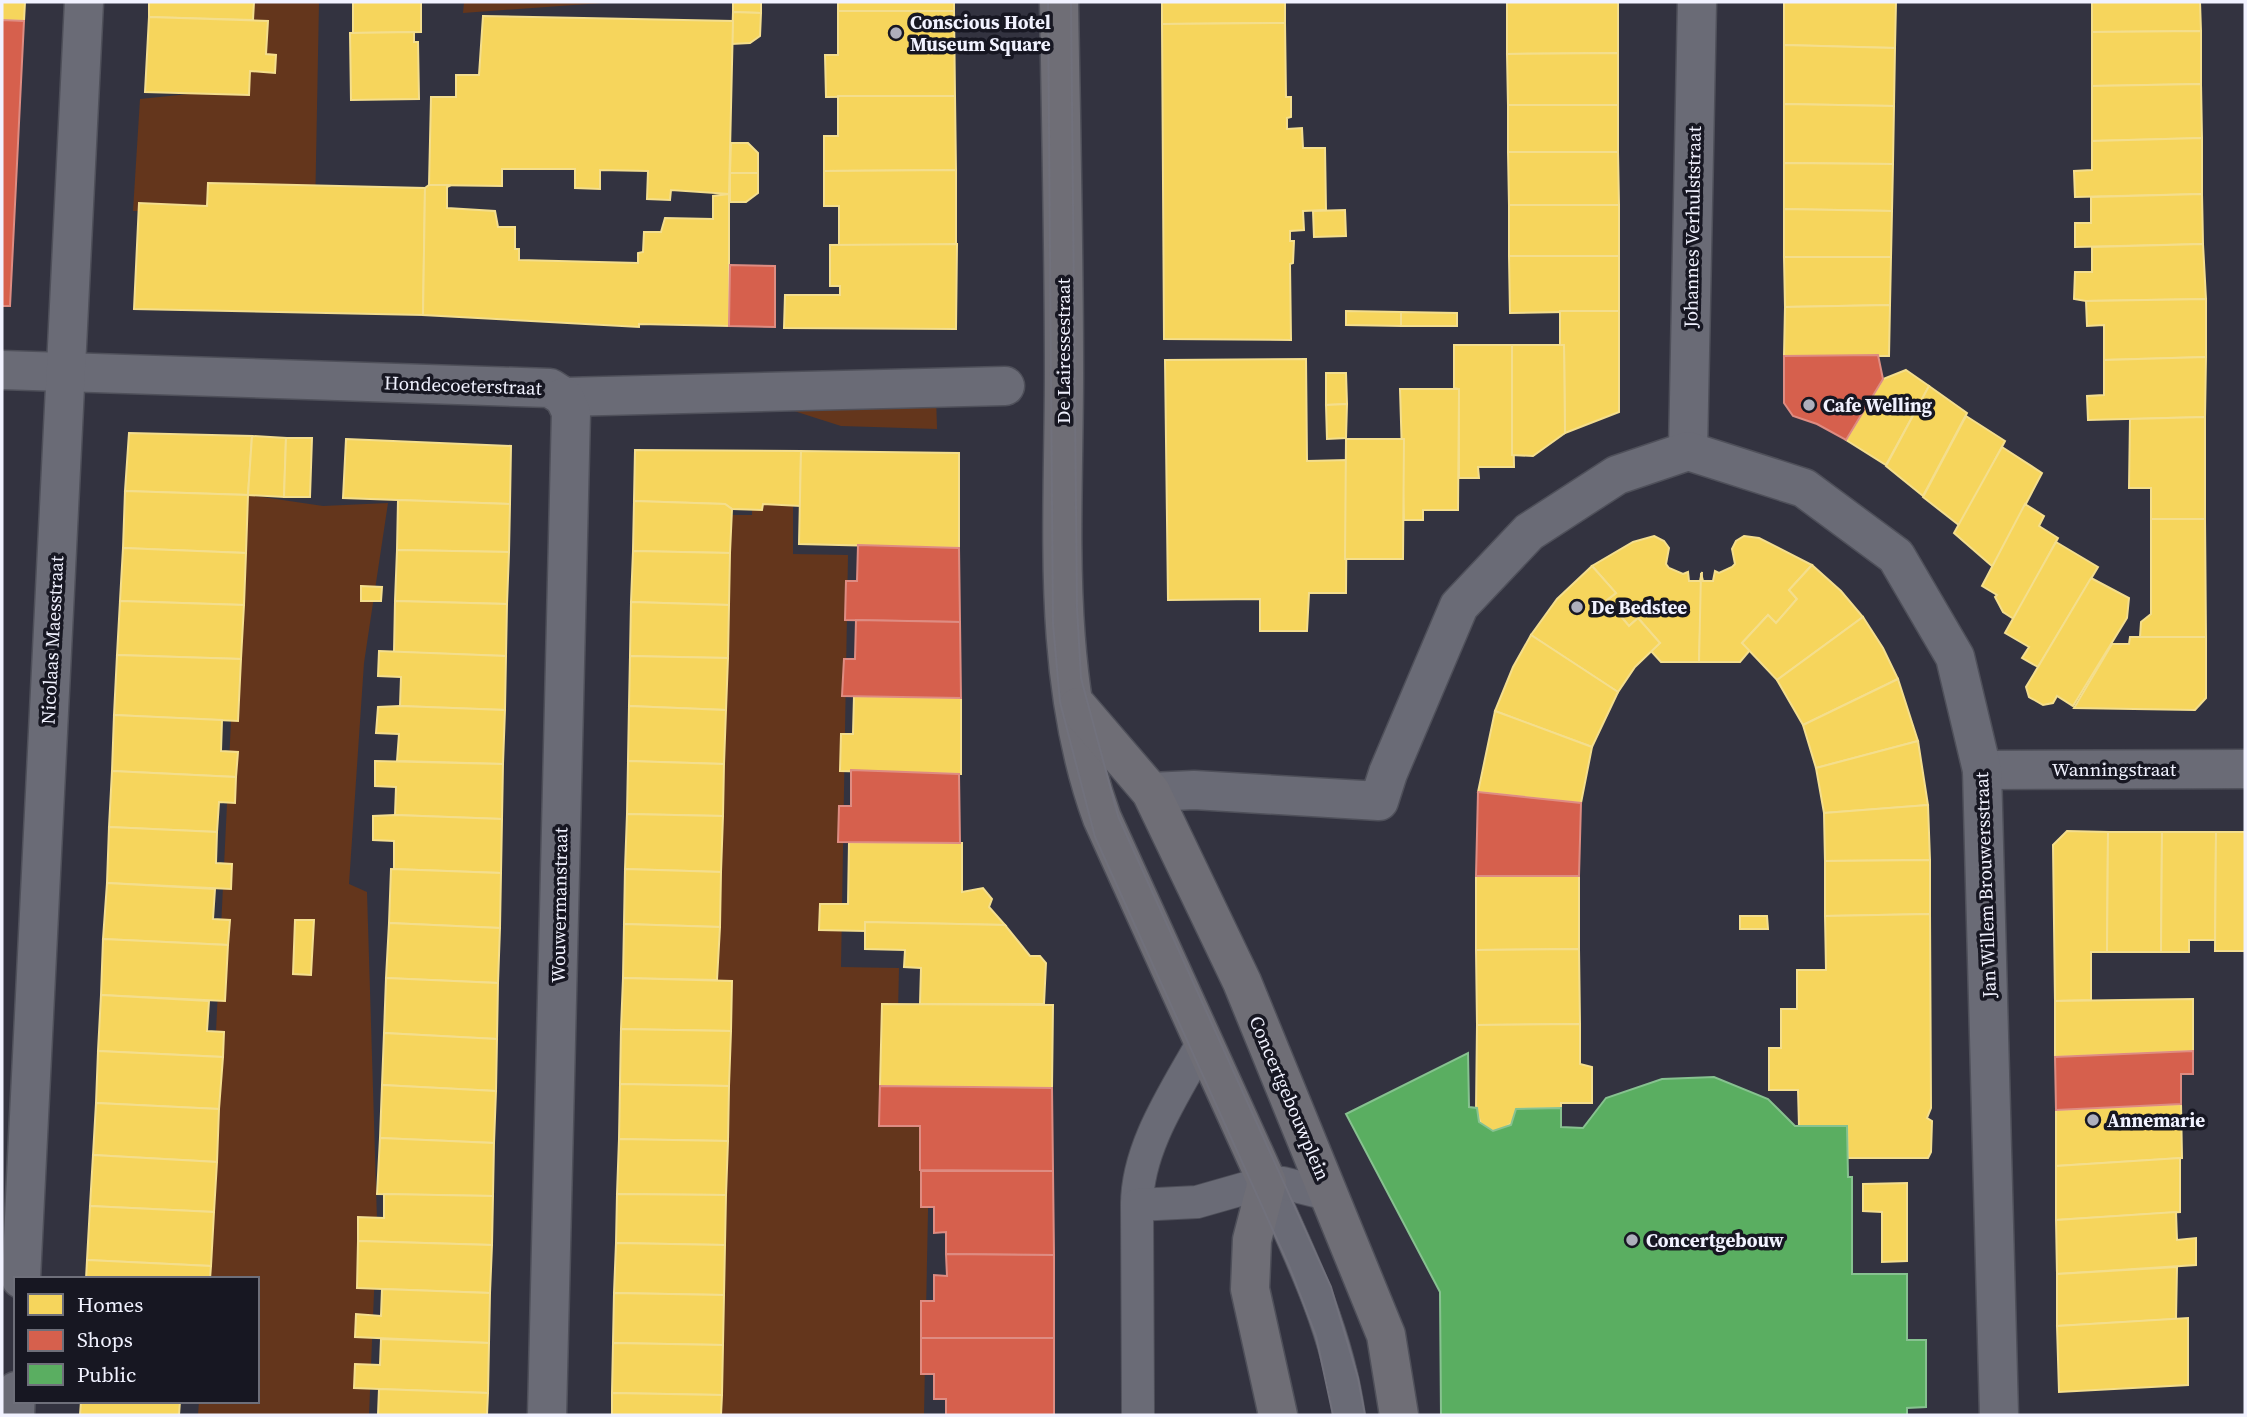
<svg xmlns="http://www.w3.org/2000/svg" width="2247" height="1417" font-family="'Source Serif 4',serif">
<rect width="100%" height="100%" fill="#333340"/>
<!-- green -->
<g fill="#64361c">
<polygon points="253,2 319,2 315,214 133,211 140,99 248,88"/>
<polygon points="464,2 616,2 463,13"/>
<polygon points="936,397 937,429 841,426 769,403"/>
<polygon points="753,464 793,465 793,554 848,555 841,967 899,968 897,1058 931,1059 924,1415 707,1415 722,515 752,515"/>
<polygon points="242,494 323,506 388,503 364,663 349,884 367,892 377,1220 369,1415 198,1415 199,1401 257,1401 257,1279 204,1279"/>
</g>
<!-- homes -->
<g fill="#f6d55c" stroke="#f4de8d" stroke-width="2">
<polygon points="2,2 25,2 24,21 2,20"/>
<polygon points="149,2 254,2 253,20 149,17"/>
<polygon points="353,2 421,2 421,32 353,33"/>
<polygon points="733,2 761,2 761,13 733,12"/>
<rect x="838" y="2" width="116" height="9"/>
<polygon points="1162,2 1285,2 1285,23 1162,24"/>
<polygon points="1507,2 1618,2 1618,53 1507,54"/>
<polygon points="1784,2 1896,2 1895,48 1784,45"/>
<polygon points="2092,2 2200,2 2201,31 2092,32"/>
<polygon points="838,11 954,11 955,96 826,97 825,55 838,55"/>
<polygon points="733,12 761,13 760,36 750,43 732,44"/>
<polygon points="483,16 733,21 729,194 671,190 670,200 647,199 648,171 600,170 600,189 575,188 575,169 502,169 502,186 429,185 431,97 456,97 456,75 479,75"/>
<polygon points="149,17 268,21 266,54 276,55 275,73 250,71 249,95 145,92"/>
<polygon points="1285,23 1286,97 1291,97 1291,117 1287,118 1287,129 1302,128 1303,148 1325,148 1326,210 1303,211 1304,230 1290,231 1290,241 1294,241 1293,263 1290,264 1291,340 1164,339 1162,24"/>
<polygon points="2201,31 2201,84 2092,86 2092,32"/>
<polygon points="414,32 414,42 418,42 419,99 351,100 350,33"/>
<polygon points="1784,45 1895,48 1894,106 1784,104"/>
<polygon points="1618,53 1618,105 1508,105 1507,54"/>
<polygon points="2201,84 2202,138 2092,141 2092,86"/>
<polygon points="838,96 955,96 956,170 824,171 824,136 838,136"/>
<polygon points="1784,104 1894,106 1893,164 1784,163"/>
<rect x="1508" y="105" width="110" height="47"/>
<polygon points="2202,138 2202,194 2075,197 2074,171 2092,170 2092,141"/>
<polygon points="731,143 748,143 758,153 758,173 730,173"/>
<polygon points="1508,152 1618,152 1619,205 1509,205"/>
<polygon points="1784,163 1893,164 1892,211 1784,209"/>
<polygon points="956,170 956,245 839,246 839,206 824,206 824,171"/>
<polygon points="730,173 758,173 758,193 746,202 730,202"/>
<polygon points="208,183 425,188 423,315 134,309 139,203 207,206"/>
<polygon points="429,185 451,185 447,187 447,208 495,211 498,227 515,227 515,249 519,249 519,260 638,263 638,253 643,252 644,232 661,232 665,218 713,219 713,196 729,194 729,326 639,324 639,327 423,315 425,188"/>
<polygon points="2202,194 2203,244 2075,247 2075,223 2091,223 2091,197"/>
<rect x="1509" y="205" width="110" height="51"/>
<polygon points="1784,209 1892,211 1891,257 1784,257"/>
<polygon points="1345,210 1346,236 1314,237 1313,211"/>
<polygon points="957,244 956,329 784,328 785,295 840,295 840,286 830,286 830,245"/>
<polygon points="2203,244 2206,299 2086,301 2074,299 2075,272 2092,272 2092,247"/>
<polygon points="1509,256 1619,256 1619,311 1510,313"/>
<polygon points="1784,257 1891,257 1890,305 1785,307"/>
<polygon points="2206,299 2206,357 2104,360 2104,325 2087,326 2086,301"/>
<polygon points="1890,305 1889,356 1784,356 1785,307"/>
<polygon points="1346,311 1401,312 1401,326 1346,325"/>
<polygon points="1560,311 1619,311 1619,412 1565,433 1564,345 1560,345"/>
<polygon points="1401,312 1457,313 1457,326 1401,326"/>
<polygon points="1454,345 1512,345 1514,467 1478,467 1479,478 1459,478 1459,389 1454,388"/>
<polygon points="1512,345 1564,345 1565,433 1533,456 1512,455"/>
<polygon points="2206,357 2205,417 2088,420 2087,396 2104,395 2104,360"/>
<polygon points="1306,359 1307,461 1347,460 1346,593 1309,593 1307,631 1260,631 1260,599 1168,600 1165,360"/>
<polygon points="1906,370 1929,386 1886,465 1846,440 1883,379"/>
<polygon points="1326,373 1346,373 1347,404 1326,405"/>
<polygon points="1929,386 1967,413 1923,496 1886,466"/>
<polygon points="1400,389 1459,389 1458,510 1423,510 1423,520 1404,520"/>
<polygon points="1347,404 1346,438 1327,439 1326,405"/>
<polygon points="1966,416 2005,441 1960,526 1923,497"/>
<polygon points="2205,417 2205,519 2151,519 2151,488 2129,488 2130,419"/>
<polygon points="129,433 252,436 248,495 125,491"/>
<polygon points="252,436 286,438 284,497 248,495"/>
<polygon points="286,438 312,438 310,497 284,497"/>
<polygon points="346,439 511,446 510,504 343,498"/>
<polygon points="1346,439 1404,439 1403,559 1345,559"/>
<polygon points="2002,447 2042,473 1993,567 1954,533"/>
<polygon points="635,450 801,451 800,506 763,504 762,510 732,509 725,504 634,501"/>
<polygon points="801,451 959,453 959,548 799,544"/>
<polygon points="125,491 248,495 246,553 123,548"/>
<polygon points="398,500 510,504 509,552 397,550"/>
<polygon points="634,501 725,504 732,509 730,553 633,551"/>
<polygon points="2025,504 2044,516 2039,526 2058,538 2014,619 2003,612 1995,597 1997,595 1982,586"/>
<polygon points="2151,519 2205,519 2206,637 2140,637 2141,622 2151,614"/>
<polygon points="1654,536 1664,541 1669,548 1666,564 1669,568 1683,574 1688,572 1689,581 1700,581 1702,572 1699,662 1661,662 1651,651 1660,643 1638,618 1629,626 1607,600 1616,593 1592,566 1633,542"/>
<polygon points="1744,536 1759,538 1812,565 1789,590 1797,599 1776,623 1768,615 1742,643 1750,650 1740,662 1699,662 1701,573 1703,581 1713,581 1715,571 1719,573 1732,567 1735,564 1732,549 1736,541"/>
<polygon points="2056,542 2098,567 2038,667 2022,658 2029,647 2005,633"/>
<polygon points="123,548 246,553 244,605 120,601"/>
<polygon points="397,550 509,552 507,604 395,601"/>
<polygon points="633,551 730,553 729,605 631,602"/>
<polygon points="1812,565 1841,591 1863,617 1777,680 1742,643 1768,615 1776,623 1797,599 1789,590"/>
<polygon points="1592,566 1616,593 1607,600 1629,626 1638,618 1660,643 1635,667 1618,692 1531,635 1557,599"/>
<polygon points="2091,578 2129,598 2127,618 2073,706 2057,696 2053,703 2043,705 2029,697 2026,687"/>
<polygon points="361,586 382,587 381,601 361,601"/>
<polygon points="120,601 244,605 241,659 117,655"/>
<polygon points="395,601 507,604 506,656 394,652"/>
<polygon points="631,602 729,605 728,658 630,656"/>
<polygon points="1863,617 1883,648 1898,679 1803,725 1777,680"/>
<polygon points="1531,635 1618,692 1592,747 1495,711 1513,667"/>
<polygon points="2130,637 2206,637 2206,698 2195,710 2074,708 2112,644 2129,644"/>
<polygon points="379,651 506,656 505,710 400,706 401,677 378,676"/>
<polygon points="117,655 241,659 238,721 114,715"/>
<polygon points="630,656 728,658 726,710 629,706"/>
<polygon points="1898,679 1918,741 1816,768 1803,725"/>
<polygon points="854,696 961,698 961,774 840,771 841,734 853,734"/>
<polygon points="400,706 505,710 503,764 397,761 399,734 376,733 378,707"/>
<polygon points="629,706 726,710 724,764 628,761"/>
<polygon points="1495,711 1592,747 1581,803 1478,792"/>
<polygon points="114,715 222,720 221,751 238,752 236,777 112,771"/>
<polygon points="1918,741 1928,805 1824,813 1816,768"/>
<polygon points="375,761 503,764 502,819 395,815 396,787 375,786"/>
<polygon points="628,761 724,764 723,816 627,814"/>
<polygon points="112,771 236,777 235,803 219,802 217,832 109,827"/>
<polygon points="1928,805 1930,860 1825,861 1824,813"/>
<polygon points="627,814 723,816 721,872 625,869"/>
<polygon points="395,815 502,819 501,873 394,869 394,841 373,840 373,816"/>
<polygon points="109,827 217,832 216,863 232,864 231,889 107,883"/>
<polygon points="2067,831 2108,832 2107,952 2091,952 2091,1000 2055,1001 2053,845"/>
<polygon points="2108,832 2162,832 2161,952 2107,952"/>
<polygon points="2162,832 2216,832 2215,940 2189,940 2189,952 2161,952"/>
<polygon points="2216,832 2245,832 2245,951 2215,951"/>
<polygon points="849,842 962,843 962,892 983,888 992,899 989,907 1005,925 865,922 865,931 819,930 820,904 848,904"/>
<polygon points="1930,860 1930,914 1825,916 1825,861"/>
<polygon points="391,869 501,873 500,928 389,923"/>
<polygon points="625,869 721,872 720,927 624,924"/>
<polygon points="1476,876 1579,876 1579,949 1476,950"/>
<polygon points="107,883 215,889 213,919 230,920 228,945 103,939"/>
<polygon points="1930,914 1931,1108 1927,1118 1932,1121 1931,1152 1928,1158 1848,1158 1847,1126 1799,1126 1798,1090 1769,1090 1769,1048 1781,1048 1781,1009 1797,1009 1797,970 1826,970 1825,916"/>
<polygon points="1740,916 1767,916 1768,929 1740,929"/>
<polygon points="295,920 314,920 311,975 293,974"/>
<polygon points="865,922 1005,925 1030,956 1040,956 1046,963 1044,1004 920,1004 921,968 904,967 905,950 865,949"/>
<polygon points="389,923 500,928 498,983 386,978"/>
<polygon points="624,924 720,927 717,980 623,978"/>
<polygon points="103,939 228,945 225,1001 101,995"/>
<polygon points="1579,949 1580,1024 1477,1025 1476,950"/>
<polygon points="386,978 498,983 497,1039 384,1033"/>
<polygon points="623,978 732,981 731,1031 621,1029"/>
<polygon points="101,995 209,1001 207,1031 224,1032 223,1057 98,1051"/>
<polygon points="2193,999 2193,1051 2055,1057 2055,1001"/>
<polygon points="882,1004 1053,1005 1052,1088 880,1086"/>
<polygon points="1580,1024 1580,1064 1592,1067 1592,1103 1561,1103 1561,1108 1516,1109 1513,1122 1500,1131 1493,1131 1481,1124 1476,1109 1477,1025"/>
<polygon points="621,1029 731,1031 729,1086 620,1084"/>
<polygon points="384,1033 497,1039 496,1091 382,1085"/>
<polygon points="98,1051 223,1057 219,1109 96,1103"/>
<polygon points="620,1084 729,1086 728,1141 619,1139"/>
<polygon points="382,1085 496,1091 494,1143 380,1138"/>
<polygon points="96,1103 219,1109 217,1162 93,1155"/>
<polygon points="2181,1104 2182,1158 2056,1166 2056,1110"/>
<polygon points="380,1138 494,1143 493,1196 377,1194"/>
<polygon points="619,1139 728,1141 726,1195 617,1194"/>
<polygon points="93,1155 217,1162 214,1212 90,1206"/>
<polygon points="2180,1158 2180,1212 2056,1220 2056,1166"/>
<polygon points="1907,1183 1907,1261 1882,1262 1882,1212 1863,1211 1863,1184"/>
<polygon points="384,1194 493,1196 492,1245 358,1241 358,1217 384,1218"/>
<polygon points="617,1194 726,1195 725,1245 616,1243"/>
<polygon points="90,1206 214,1212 211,1266 87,1260"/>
<polygon points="2176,1212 2177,1240 2196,1238 2196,1265 2057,1274 2056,1220"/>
<polygon points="358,1241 492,1245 490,1293 357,1288"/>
<polygon points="616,1243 725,1245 724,1295 614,1293"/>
<polygon points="87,1260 211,1266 210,1279 86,1279"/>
<polygon points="2177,1267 2176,1319 2057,1326 2057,1274"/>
<polygon points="382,1289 490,1293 489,1343 355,1337 356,1314 381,1316"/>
<polygon points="614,1293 724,1295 723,1345 613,1343"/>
<polygon points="2188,1318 2188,1385 2059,1392 2057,1326"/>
<polygon points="381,1339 489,1343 488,1393 354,1388 355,1364 380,1365"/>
<polygon points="613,1343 723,1345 722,1395 612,1393"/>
<polygon points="379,1389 488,1393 487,1415 378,1415"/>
<polygon points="612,1393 722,1395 721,1415 612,1415"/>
<polygon points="81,1401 180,1401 179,1415 80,1415"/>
</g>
<!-- shops -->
<g fill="#d6604d" stroke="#de8c82" stroke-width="2">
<polygon points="2,20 24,21 10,306 2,306"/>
<polygon points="730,265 775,266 775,327 729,326"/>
<polygon points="1878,355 1883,379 1846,440 1817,424 1793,416 1784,403 1784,356"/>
<polygon points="858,545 959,548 960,622 845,620 846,581 857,581"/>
<polygon points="856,620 960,622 961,698 842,696 844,659 855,659"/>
<polygon points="851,770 959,774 960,843 838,842 839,806 851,806"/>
<polygon points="1478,792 1581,803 1579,876 1476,876"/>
<polygon points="2193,1051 2193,1074 2181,1074 2181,1104 2056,1110 2055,1057"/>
<polygon points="880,1086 1052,1088 1053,1171 920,1170 920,1126 879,1126"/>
<polygon points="921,1171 1053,1171 1054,1255 946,1254 946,1232 934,1233 934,1207 921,1207"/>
<polygon points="946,1254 1054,1255 1054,1338 921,1338 921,1301 934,1301 934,1275 947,1276"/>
<polygon points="921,1338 1054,1338 1054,1415 946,1415 946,1399 934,1399 934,1374 921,1374"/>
</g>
<!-- public -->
<polygon fill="#5aae61" stroke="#87c290" stroke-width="2" points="1468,1053 1469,1107 1477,1108 1479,1122 1493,1131 1511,1125 1516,1109 1561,1108 1561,1127 1583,1128 1606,1098 1662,1079 1714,1077 1768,1099 1795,1126 1847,1126 1848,1177 1852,1177 1852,1274 1907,1274 1907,1340 1926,1340 1926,1407 1907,1408 1907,1415 1441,1415 1440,1292 1346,1114"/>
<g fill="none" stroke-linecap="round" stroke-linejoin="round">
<defs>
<g id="lane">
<path d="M1267,1182C1301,1256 1338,1334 1349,1415"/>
<path d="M1137,1205C1137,1147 1176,1091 1203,1042"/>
<polyline points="1138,1415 1137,1205 1197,1202 1267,1182 1283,1183 1331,1195"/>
</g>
<g id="street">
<polyline points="2,370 550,388 564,397 1005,386"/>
<polyline points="1688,451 1697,2"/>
<polyline points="1982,770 2245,769"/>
<polyline points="1151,792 1194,790 1379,801 1388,773 1459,606 1529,532 1617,475 1688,451 1804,488 1896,556 1955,657 1982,770 1999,1415"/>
<polyline points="21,1279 84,2"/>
<polyline points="15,1415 16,1391"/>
<polyline points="547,1415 571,412 564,397"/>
</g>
<g id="secondary">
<path d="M1059,2C1061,125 1064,249 1064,372C1064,521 1050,676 1102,818L1267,1182L1252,1240L1250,1289L1278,1415"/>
<polyline points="1078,707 1151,792 1242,982 1386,1335 1399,1415"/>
</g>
</defs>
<!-- lane casing -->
<use href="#lane" stroke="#4f505a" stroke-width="34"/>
<!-- street casing -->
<use href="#street" stroke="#4f505a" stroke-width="41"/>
<!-- secondary casing -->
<use href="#secondary" stroke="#4f505a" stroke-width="41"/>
<!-- lane -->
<use href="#lane" stroke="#6a6b76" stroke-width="32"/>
<!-- street -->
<use href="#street" stroke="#6a6b76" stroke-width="38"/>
<!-- secondary -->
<use href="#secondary" stroke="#6f6e76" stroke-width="38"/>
<!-- tram -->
<g stroke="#71717c" stroke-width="2">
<polyline points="1048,2 1053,624 1060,702 1095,837 1290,1268 1316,1336 1333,1415"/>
<polyline points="1071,2 1077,608 1081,678 1118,816 1331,1287 1358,1378 1365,1415"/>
</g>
</g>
<!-- markers -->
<g fill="#aeafbc" stroke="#171722" stroke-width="2.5">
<circle cx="896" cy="33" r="7"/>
<circle cx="1809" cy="405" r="7"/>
<circle cx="1577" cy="607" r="7"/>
<circle cx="2093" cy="1120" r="7"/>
<circle cx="1632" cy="1240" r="7"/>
</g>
<g text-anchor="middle" stroke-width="7" stroke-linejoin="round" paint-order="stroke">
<!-- poi labels -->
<g font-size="19" font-weight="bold" fill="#f1f2ff" stroke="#171722" text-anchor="start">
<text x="910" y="29">Conscious Hotel<tspan x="910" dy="22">Museum Square</tspan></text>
<text x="1823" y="412">Cafe Welling</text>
<text x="1591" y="614">De Bedstee</text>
<text x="2107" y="1127">Annemarie</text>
<text x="1646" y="1247">Concertgebouw</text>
</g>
<!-- street labels -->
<g font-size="19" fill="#f1f2ff" stroke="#171722">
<text transform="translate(1692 227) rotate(-89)" y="7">Johannes Verhulststraat</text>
<text transform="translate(1063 351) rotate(-90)" y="7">De Lairessestraat</text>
<text transform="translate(463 385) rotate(2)" y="7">Hondecoeterstraat</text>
<text transform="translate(52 640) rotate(-87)" y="7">Nicolaas Maesstraat</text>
<text x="2114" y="776">Wanningstraat</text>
<text transform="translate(1985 885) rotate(-92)" y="7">Jan Willem Brouwersstraat</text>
<text transform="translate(559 905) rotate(-89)" y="7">Wouwermanstraat</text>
<text transform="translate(1290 1098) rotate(67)" y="7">Concertgebouwplein</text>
</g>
</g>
<!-- border -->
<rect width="2247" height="1417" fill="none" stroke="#f1f2ff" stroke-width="7"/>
<!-- legend -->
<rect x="14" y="1277" width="245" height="126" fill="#171722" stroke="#6e6f7a" stroke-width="2"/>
<rect x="28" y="1294" width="35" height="21" fill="#f6d55c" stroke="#6e6f7a" stroke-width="2"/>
<text x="77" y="1312" font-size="21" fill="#f1f2ff">Homes</text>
<rect x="28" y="1330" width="35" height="21" fill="#d6604d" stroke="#6e6f7a" stroke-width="2"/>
<text x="77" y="1347" font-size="21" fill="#f1f2ff">Shops</text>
<rect x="28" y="1364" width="35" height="21" fill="#5aae61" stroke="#6e6f7a" stroke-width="2"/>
<text x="77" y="1382" font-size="21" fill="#f1f2ff">Public</text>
</svg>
